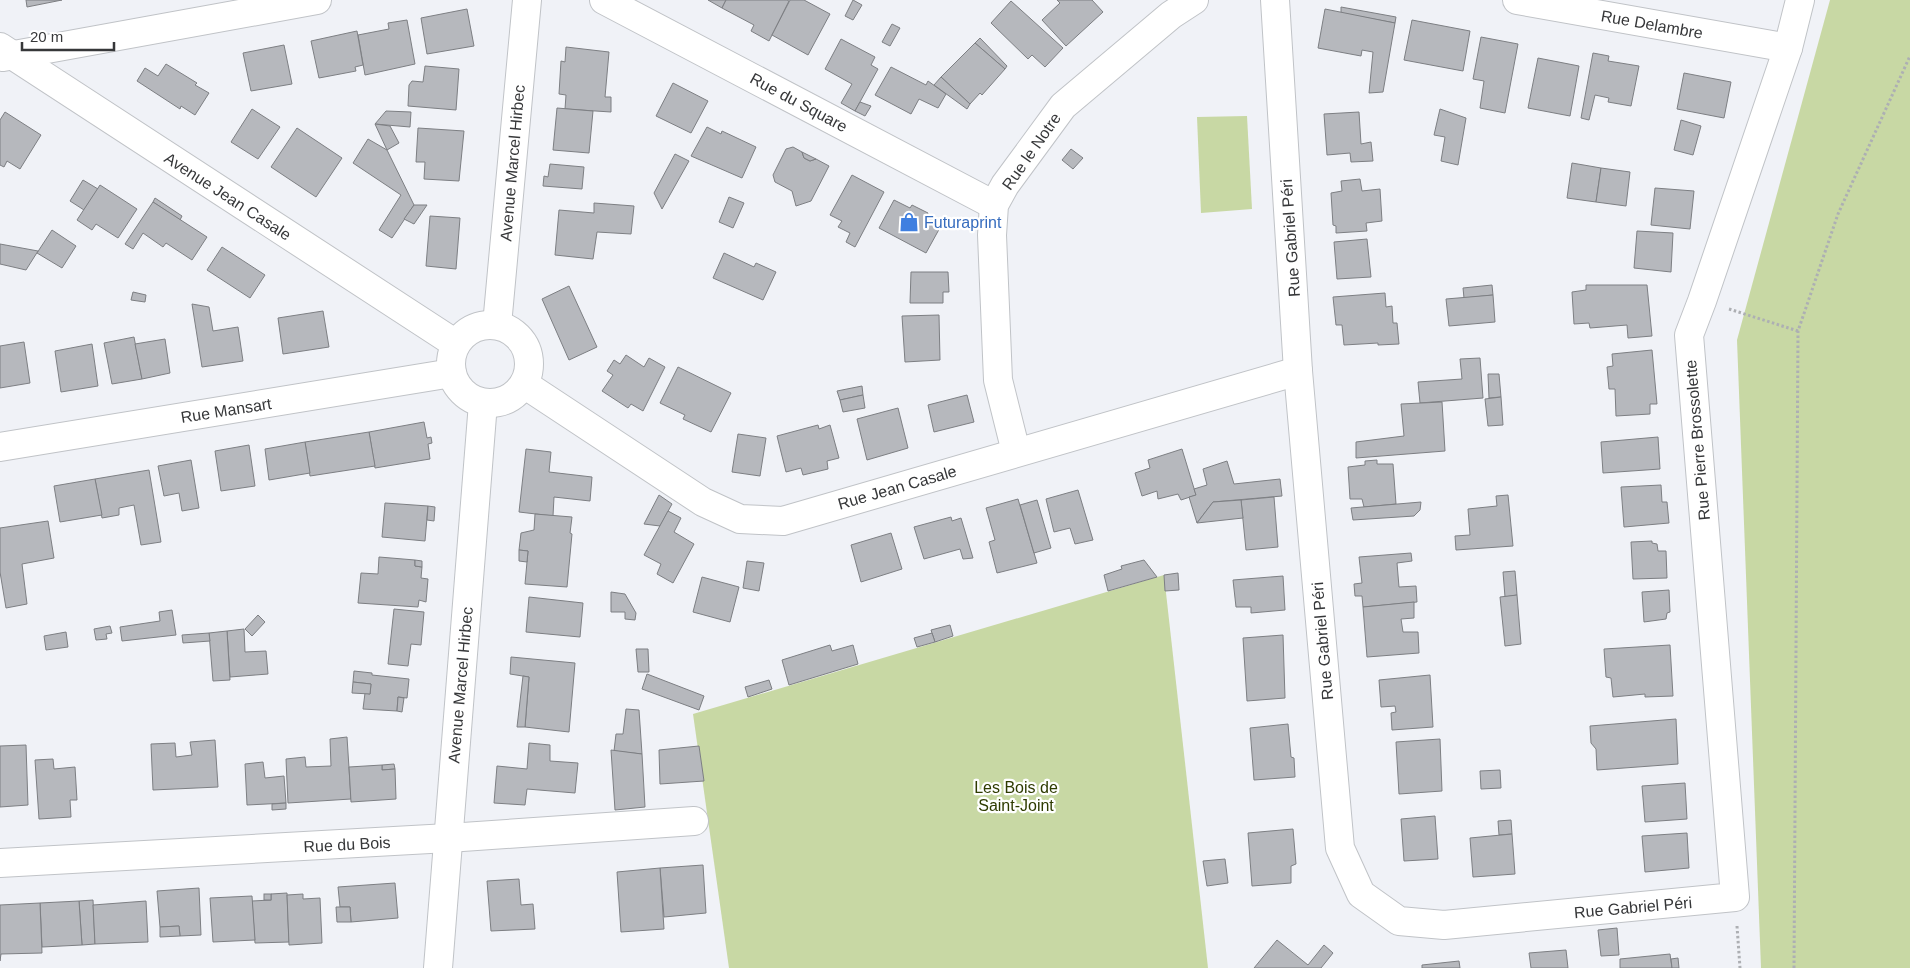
<svg xmlns="http://www.w3.org/2000/svg" width="1910" height="968" font-family="Arial,sans-serif">
<rect width="100%" height="100%" fill="#f0f2f7"/>
<!-- green -->
<g fill="#c8d8a4">
<polygon points="1830,0 1910,0 1910,968 1761,968 1737,340"/>
<polygon points="1247,116 1252,209 1201,213 1197,117"/>
<polygon points="1164,575 1208,968 729,968 693,714"/>
</g>
<!-- building -->
<g fill="#b6b8bd" stroke="#7d7f83">
<polygon points="26,0 62,0 27,7"/>
<polygon points="708,0 726,0 722,8"/>
<polygon points="726,0 787,0 789,1 769,41 751,31 754,25 722,8"/>
<polygon points="790,0 804,0 830,14 808,55 772,35"/>
<polygon points="853,0 862,5 853,20 845,16"/>
<polygon points="1057,0 1092,0 1103,12 1066,46 1042,20 1060,3"/>
<polygon points="1011,1 1063,48 1045,67 1032,55 1028,59 991,23"/>
<polygon points="1341,7 1396,17 1395,23 1341,13"/>
<polygon points="467,9 474,46 427,54 421,18"/>
<polygon points="1325,9 1395,23 1383,92 1369,93 1373,52 1362,50 1361,56 1318,48"/>
<polygon points="407,20 415,64 365,75 358,35 389,29 388,23"/>
<polygon points="1412,20 1470,31 1463,71 1404,60"/>
<polygon points="892,24 900,28 890,46 882,42"/>
<polygon points="357,31 363,65 355,67 356,71 319,78 311,41"/>
<polygon points="1481,37 1518,44 1505,113 1480,108 1484,81 1473,79"/>
<polygon points="980,38 1007,66 1005,69 975,43"/>
<polygon points="841,39 875,57 871,65 878,69 855,111 841,103 852,84 825,69"/>
<polygon points="975,43 1005,69 982,95 980,93 970,104 941,77"/>
<polygon points="284,45 292,84 251,91 243,53"/>
<polygon points="566,47 609,52 605,97 611,97 611,112 565,109 566,95 559,94 561,61 565,62"/>
<polygon points="1593,53 1609,56 1608,61 1639,66 1631,106 1608,102 1609,98 1595,95 1589,120 1581,118"/>
<polygon points="1538,58 1579,66 1570,116 1528,108"/>
<polygon points="166,64 197,83 195,85 209,93 195,115 181,106 180,109 137,81 145,68 158,76"/>
<polygon points="425,66 459,69 456,110 408,106 409,85 412,81 423,82"/>
<polygon points="891,67 926,85 928,81 946,94 938,108 919,99 911,114 875,95"/>
<polygon points="1684,73 1731,82 1724,118 1677,109"/>
<polygon points="941,77 970,104 967,109 934,85"/>
<polygon points="673,83 708,101 691,133 656,116"/>
<polygon points="860,102 871,106 865,116 855,111"/>
<polygon points="557,108 593,111 589,153 553,150"/>
<polygon points="252,109 280,127 258,159 231,142"/>
<polygon points="1440,109 1466,118 1458,165 1441,161 1445,137 1434,135"/>
<polygon points="386,111 411,112 410,127 375,124"/>
<polygon points="5,112 41,135 20,169 7,161 4,167 0,165 0,120"/>
<polygon points="1359,112 1361,144 1371,142 1373,161 1351,162 1350,153 1327,155 1324,114"/>
<polygon points="1681,120 1701,126 1693,155 1674,150"/>
<polygon points="375,124 390,126 399,143 387,150"/>
<polygon points="707,127 721,134 722,131 756,147 742,178 691,156"/>
<polygon points="297,128 342,158 316,197 271,167"/>
<polygon points="418,128 464,131 459,181 424,179 425,162 416,162"/>
<polygon points="368,139 387,150 414,205 392,238 379,230 401,195 353,163"/>
<polygon points="793,147 802,152 804,158 810,161 816,159 829,166 811,201 796,206 792,191 775,182 773,175 786,149"/>
<polygon points="1071,149 1083,158 1073,169 1062,160"/>
<polygon points="802,152 816,159 810,161 804,158"/>
<polygon points="675,154 689,161 662,209 654,193"/>
<polygon points="1572,163 1601,168 1596,202 1567,198"/>
<polygon points="550,164 584,167 582,189 543,186 544,176 548,177"/>
<polygon points="1601,168 1630,172 1626,206 1596,202"/>
<polygon points="852,175 884,192 855,247 846,242 850,233 838,227 842,221 830,215"/>
<polygon points="1360,179 1362,191 1380,189 1382,221 1366,223 1367,231 1336,233 1336,226 1333,225 1331,193 1342,191 1341,181"/>
<polygon points="83,180 98,189 84,210 70,201"/>
<polygon points="100,185 137,209 118,238 96,224 92,230 77,220"/>
<polygon points="1655,188 1694,191 1690,229 1651,225"/>
<polygon points="729,197 744,203 733,228 719,222"/>
<polygon points="155,198 182,216 180,220 153,202"/>
<polygon points="894,200 910,208 912,205 928,213 927,216 942,224 926,253 879,228"/>
<polygon points="153,202 207,237 192,260 166,243 163,247 143,233 133,249 125,244"/>
<polygon points="594,203 634,206 631,234 597,232 593,259 555,255 559,210 594,213"/>
<polygon points="414,205 427,205 414,224 404,219"/>
<polygon points="430,216 460,218 456,269 426,266"/>
<polygon points="52,230 76,246 62,268 37,253"/>
<polygon points="1637,231 1673,233 1671,272 1634,268"/>
<polygon points="1367,239 1371,277 1337,279 1334,242"/>
<polygon points="0,244 38,251 26,270 0,264"/>
<polygon points="222,247 265,275 250,298 207,270"/>
<polygon points="724,253 754,267 756,263 776,272 763,300 713,278"/>
<polygon points="911,272 948,272 949,292 943,292 943,303 910,303"/>
<polygon points="1492,285 1493,295 1464,298 1463,288"/>
<polygon points="1586,285 1647,285 1652,336 1628,338 1627,325 1590,328 1589,323 1574,324 1572,292 1586,290"/>
<polygon points="569,286 597,347 569,360 542,299"/>
<polygon points="133,292 146,295 145,302 131,300"/>
<polygon points="1385,293 1386,307 1392,306 1393,323 1397,323 1399,344 1378,345 1378,343 1344,345 1342,325 1336,325 1333,297"/>
<polygon points="1493,295 1495,322 1449,326 1446,299"/>
<polygon points="192,304 209,307 213,331 238,327 243,361 202,367"/>
<polygon points="323,311 329,347 283,354 278,318"/>
<polygon points="939,315 940,360 905,362 902,316"/>
<polygon points="134,337 142,379 112,384 104,343"/>
<polygon points="165,339 170,373 142,379 135,344"/>
<polygon points="24,342 30,383 0,388 0,346"/>
<polygon points="92,344 98,386 61,392 55,351"/>
<polygon points="1652,350 1657,404 1650,404 1650,414 1616,416 1615,389 1609,389 1607,367 1613,366 1612,354"/>
<polygon points="626,355 644,367 649,358 665,367 643,411 631,404 628,408 602,391 613,375 607,371 614,360 620,364"/>
<polygon points="1480,358 1483,398 1420,403 1418,382 1462,379 1460,359"/>
<polygon points="678,367 731,393 711,432 683,419 685,415 660,403"/>
<polygon points="1488,374 1499,374 1501,397 1489,398"/>
<polygon points="862,386 863,395 840,400 837,391"/>
<polygon points="863,395 865,408 843,412 840,400"/>
<polygon points="967,395 974,422 934,432 928,405"/>
<polygon points="1501,397 1503,425 1488,426 1485,399"/>
<polygon points="1442,402 1445,451 1356,458 1356,442 1404,436 1401,404"/>
<polygon points="898,408 908,448 867,460 857,419"/>
<polygon points="424,422 427,438 431,437 432,443 428,444 430,459 375,468 369,432"/>
<polygon points="818,425 819,429 830,425 839,458 827,461 828,469 803,475 801,468 786,472 777,436"/>
<polygon points="369,432 375,466 310,476 305,442"/>
<polygon points="738,434 766,438 760,476 732,472"/>
<polygon points="1658,437 1660,469 1603,473 1601,442"/>
<polygon points="305,442 310,473 269,480 265,449"/>
<polygon points="249,445 255,486 221,491 215,451"/>
<polygon points="526,449 551,452 549,472 592,477 590,501 554,497 553,516 519,512"/>
<polygon points="1182,449 1196,495 1181,500 1178,494 1158,499 1157,491 1142,496 1135,473 1150,468 1148,460"/>
<polygon points="191,460 199,508 182,511 179,493 164,496 158,466"/>
<polygon points="1377,460 1377,464 1393,464 1396,504 1364,507 1362,499 1350,499 1348,467 1365,465 1365,461"/>
<polygon points="1227,461 1234,484 1280,479 1282,496 1213,502 1197,523 1189,497 1196,495 1194,489 1207,485 1203,469"/>
<polygon points="149,470 161,542 141,545 134,505 119,508 119,515 102,518 95,479"/>
<polygon points="95,479 102,515 60,522 54,486"/>
<polygon points="1661,485 1662,502 1667,502 1669,523 1624,527 1621,487"/>
<polygon points="1078,490 1093,540 1075,544 1070,528 1054,532 1046,499"/>
<polygon points="659,495 672,504 660,526 644,524"/>
<polygon points="1508,495 1513,546 1456,550 1455,536 1470,535 1468,509 1497,506 1496,496"/>
<polygon points="1274,497 1278,547 1246,550 1241,500"/>
<polygon points="1018,499 1037,563 997,573 989,542 995,540 986,508"/>
<polygon points="1037,500 1051,548 1034,553 1020,505"/>
<polygon points="1241,500 1243,518 1197,523 1213,502"/>
<polygon points="1421,502 1420,510 1414,516 1353,520 1351,508"/>
<polygon points="385,503 428,506 425,541 382,537"/>
<polygon points="428,506 435,507 434,521 427,520"/>
<polygon points="668,511 681,518 674,532 694,544 673,583 657,574 661,564 644,555"/>
<polygon points="535,514 572,517 570,533 572,534 567,587 525,584 528,551 519,550 521,533 534,530"/>
<polygon points="951,517 952,521 961,518 973,558 963,559 960,549 924,559 914,527"/>
<polygon points="48,521 54,558 22,564 27,604 6,608 0,572 0,528"/>
<polygon points="891,533 902,569 861,582 851,545"/>
<polygon points="1652,541 1652,543 1657,544 1658,551 1666,551 1667,578 1633,579 1631,542"/>
<polygon points="519,550 528,551 527,562 519,561"/>
<polygon points="1411,553 1412,561 1397,563 1399,587 1416,586 1417,602 1363,607 1362,596 1355,596 1354,584 1362,583 1359,557"/>
<polygon points="379,557 415,560 415,566 422,567 421,578 428,579 426,602 419,600 418,607 358,603 361,573 378,574"/>
<polygon points="415,560 422,561 422,567 415,566"/>
<polygon points="1144,560 1157,577 1108,591 1104,575 1122,569 1121,566"/>
<polygon points="747,561 764,563 759,591 743,588"/>
<polygon points="1515,571 1517,595 1505,597 1503,572"/>
<polygon points="1178,573 1179,590 1165,591 1164,575"/>
<polygon points="1283,576 1285,610 1251,613 1251,607 1236,607 1233,580"/>
<polygon points="702,577 739,587 730,622 693,612"/>
<polygon points="1669,590 1670,612 1667,613 1666,619 1644,622 1642,592"/>
<polygon points="611,592 625,594 636,613 635,620 625,619 625,612 611,612"/>
<polygon points="1517,595 1521,644 1505,646 1500,597"/>
<polygon points="529,597 583,603 580,637 526,632"/>
<polygon points="1414,602 1414,618 1401,619 1403,632 1418,632 1419,653 1367,657 1363,607"/>
<polygon points="394,609 424,612 421,645 411,644 408,666 388,664"/>
<polygon points="172,610 176,635 122,641 120,627 160,621 159,612"/>
<polygon points="258,615 265,622 252,636 245,629"/>
<polygon points="950,625 953,636 935,642 931,630"/>
<polygon points="110,626 112,633 106,634 107,639 96,640 94,629"/>
<polygon points="244,629 245,652 266,651 268,674 230,677 227,631"/>
<polygon points="227,631 230,680 213,681 209,633"/>
<polygon points="66,632 68,647 46,650 44,636"/>
<polygon points="209,633 210,641 183,643 182,635"/>
<polygon points="932,633 935,642 917,647 914,638"/>
<polygon points="1283,635 1285,698 1247,701 1243,638"/>
<polygon points="830,645 832,651 853,645 858,664 789,685 782,660"/>
<polygon points="1670,645 1673,696 1645,697 1645,694 1613,697 1611,678 1606,677 1604,649"/>
<polygon points="636,649 648,649 649,672 638,672"/>
<polygon points="511,657 575,663 569,732 525,727 529,677 510,674"/>
<polygon points="354,671 372,673 372,675 409,679 407,698 398,697 397,711 363,709 365,693 370,694 371,684 353,682"/>
<polygon points="647,674 704,696 699,710 642,689"/>
<polygon points="1430,675 1433,727 1392,730 1391,713 1396,712 1395,706 1381,707 1379,680"/>
<polygon points="523,676 529,677 525,727 517,727"/>
<polygon points="769,680 772,689 748,697 745,687"/>
<polygon points="353,682 371,684 370,694 352,693"/>
<polygon points="398,697 404,698 402,712 397,711"/>
<polygon points="626,709 639,710 642,754 614,751 616,734 623,734"/>
<polygon points="1676,719 1678,764 1597,770 1596,749 1591,743 1590,726"/>
<polygon points="1288,724 1291,757 1294,758 1295,777 1254,780 1250,728"/>
<polygon points="347,737 351,799 288,803 286,759 305,757 306,767 331,766 330,739"/>
<polygon points="1440,739 1442,791 1399,794 1396,742"/>
<polygon points="215,740 218,787 153,790 151,744 175,743 176,757 192,755 190,742"/>
<polygon points="529,743 550,745 550,761 578,763 575,793 527,789 525,805 494,803 497,766 527,769"/>
<polygon points="26,745 28,805 0,807 0,746"/>
<polygon points="699,746 704,781 660,784 659,750"/>
<polygon points="611,750 642,754 645,807 615,810"/>
<polygon points="53,759 54,769 75,767 77,800 70,800 71,817 39,819 35,760"/>
<polygon points="263,762 265,778 284,776 286,803 247,805 245,764"/>
<polygon points="394,764 395,769 382,770 382,765"/>
<polygon points="382,765 382,770 395,769 396,799 351,802 349,767"/>
<polygon points="1500,770 1501,788 1481,789 1480,771"/>
<polygon points="1685,783 1687,819 1645,822 1642,786"/>
<polygon points="286,803 286,809 272,810 272,804"/>
<polygon points="1435,816 1438,859 1404,861 1401,819"/>
<polygon points="1511,820 1512,834 1499,835 1498,821"/>
<polygon points="1293,829 1296,864 1291,866 1291,883 1252,886 1248,833"/>
<polygon points="1687,833 1689,868 1645,872 1642,836"/>
<polygon points="1512,834 1515,874 1473,877 1470,838"/>
<polygon points="1225,859 1228,883 1207,886 1203,861"/>
<polygon points="703,865 706,913 664,917 660,868"/>
<polygon points="660,868 664,929 621,932 617,872"/>
<polygon points="519,879 521,905 533,904 535,929 491,931 487,881"/>
<polygon points="395,883 398,918 351,922 350,907 340,907 338,887"/>
<polygon points="199,888 201,935 180,936 179,926 160,927 157,891"/>
<polygon points="287,893 289,942 255,943 252,901 271,900 271,894"/>
<rect x="264" y="894" width="7" height="6"/>
<polygon points="303,894 303,899 320,898 322,943 289,945 287,895"/>
<polygon points="252,896 255,940 213,942 210,898"/>
<polygon points="93,900 95,944 82,945 79,901"/>
<polygon points="79,901 82,945 42,947 40,903"/>
<polygon points="146,901 148,942 95,944 93,905"/>
<polygon points="40,903 42,953 1,954 0,961 0,905"/>
<polygon points="336,907 350,907 351,922 337,922"/>
<polygon points="179,926 180,936 160,937 160,927"/>
<polygon points="1617,928 1619,955 1601,956 1598,930"/>
<polygon points="1277,940 1308,965 1324,945 1333,953 1321,968 1254,968"/>
<polygon points="1566,950 1568,968 1531,968 1529,953"/>
<polygon points="1670,954 1672,968 1620,968 1620,959"/>
<polygon points="1678,958 1679,968 1672,968 1671,959"/>
<polygon points="1459,961 1460,968 1422,968 1422,965"/>
</g>
<g fill="none" stroke-linecap="round" stroke-linejoin="round">
<defs>
<g id="minor">
<polyline points="604,0 994,205"/>
<polyline points="1275,0 1298,371 1340,848 1361,894 1399,921 1444,925 1735,897 1689,335 1702,301 1788,48 1800,0"/>
<polyline points="1517,0 1788,48"/>
<polyline points="0,47 456,344"/>
<polyline points="3,57 317,0"/>
<circle cx="490" cy="364" r="39"/>
<polyline points="497,325 527,0"/>
<polyline points="524,384 703,502 740,519 783,521 1298,371"/>
<polyline points="0,447 452,373"/>
<polyline points="1016,452 998,380 992,235 994,205 1005,185 1063,106 1171,15 1194,0"/>
<polyline points="0,863 448,838 694,821"/>
<polyline points="438,968 483,403"/>
</g>
</defs>
<!-- minor casing -->
<use href="#minor" stroke="#c0c3c7" stroke-width="30"/>
<!-- path -->
<g stroke="#adafb3" stroke-width="3" stroke-dasharray="2.5 2.5" stroke-linecap="butt">
<polyline points="1729,309 1798,331"/>
<polyline points="1737,926 1740,968"/>
<polyline points="1794,968 1798,331 1838,214 1910,56"/>
</g>
<!-- minor -->
<use href="#minor" stroke="#fff" stroke-width="28"/>
</g>
<!-- icons -->
<defs>
<symbol id="shop-bare" viewBox="-9 -9 18 18"><path d="M-5-2.5h2.3a2.7 3.5 0 0 1 5.4 0H5L5.5 6h-11ZM-1.5-2.5h3a1.5 2.3 0 0 0-3 0Z" fill="#3f7fe0" stroke="#fff" stroke-width="2.5" paint-order="stroke"/></symbol>
</defs>
<g fill-rule="evenodd">
<use href="#shop-bare" x="895" y="208" width="28" height="28"/>
</g>
<g text-anchor="middle" stroke-width="4.5" stroke-linejoin="round" paint-order="stroke">
<!-- street labels -->
<g font-size="16" fill="#363739" stroke="#fff">
<text transform="translate(1652 24) rotate(10)" y="6">Rue Delambre</text>
<text transform="translate(799 102) rotate(28)" y="6">Rue du Square</text>
<text transform="translate(1031 151) rotate(-55)" y="6">Rue le Notre</text>
<text transform="translate(512 163) rotate(-85)" y="6">Avenue Marcel Hirbec</text>
<text transform="translate(228 196) rotate(33)" y="6">Avenue Jean Casale</text>
<text transform="translate(1290 238) rotate(-94)" y="6">Rue Gabriel Péri</text>
<text transform="translate(226 410) rotate(-9)" y="6">Rue Mansart</text>
<text transform="translate(1697 440) rotate(-95)" y="6">Rue Pierre Brossolette</text>
<text transform="translate(897 487) rotate(-16)" y="6">Rue Jean Casale</text>
<text transform="translate(1322 641) rotate(-95)" y="6">Rue Gabriel Péri</text>
<text transform="translate(460 685) rotate(-85)" y="6">Avenue Marcel Hirbec</text>
<text transform="translate(347 844) rotate(-3)" y="6">Rue du Bois</text>
<text transform="translate(1633 907) rotate(-5)" y="6">Rue Gabriel Péri</text>
</g>
<!-- shop labels -->
<g font-size="16" fill="#366cbe" stroke="#fff" text-anchor="start">
<text x="924" y="228">Futuraprint</text>
</g>
<!-- park labels -->
<g font-size="16" fill="#2e3b00" stroke="#fff">
<text x="1016" y="793">Les Bois de<tspan x="1016" dy="18">Saint-Joint</tspan></text>
</g>
</g>
<!-- scale -->
<path d="M22 42v8h92v-8" fill="none" stroke="#363739" stroke-width="2.5"/>
<text x="30" y="42" font-size="15" fill="#363739" stroke="#ffffff" stroke-width="4" paint-order="stroke">20 m</text>
</svg>
